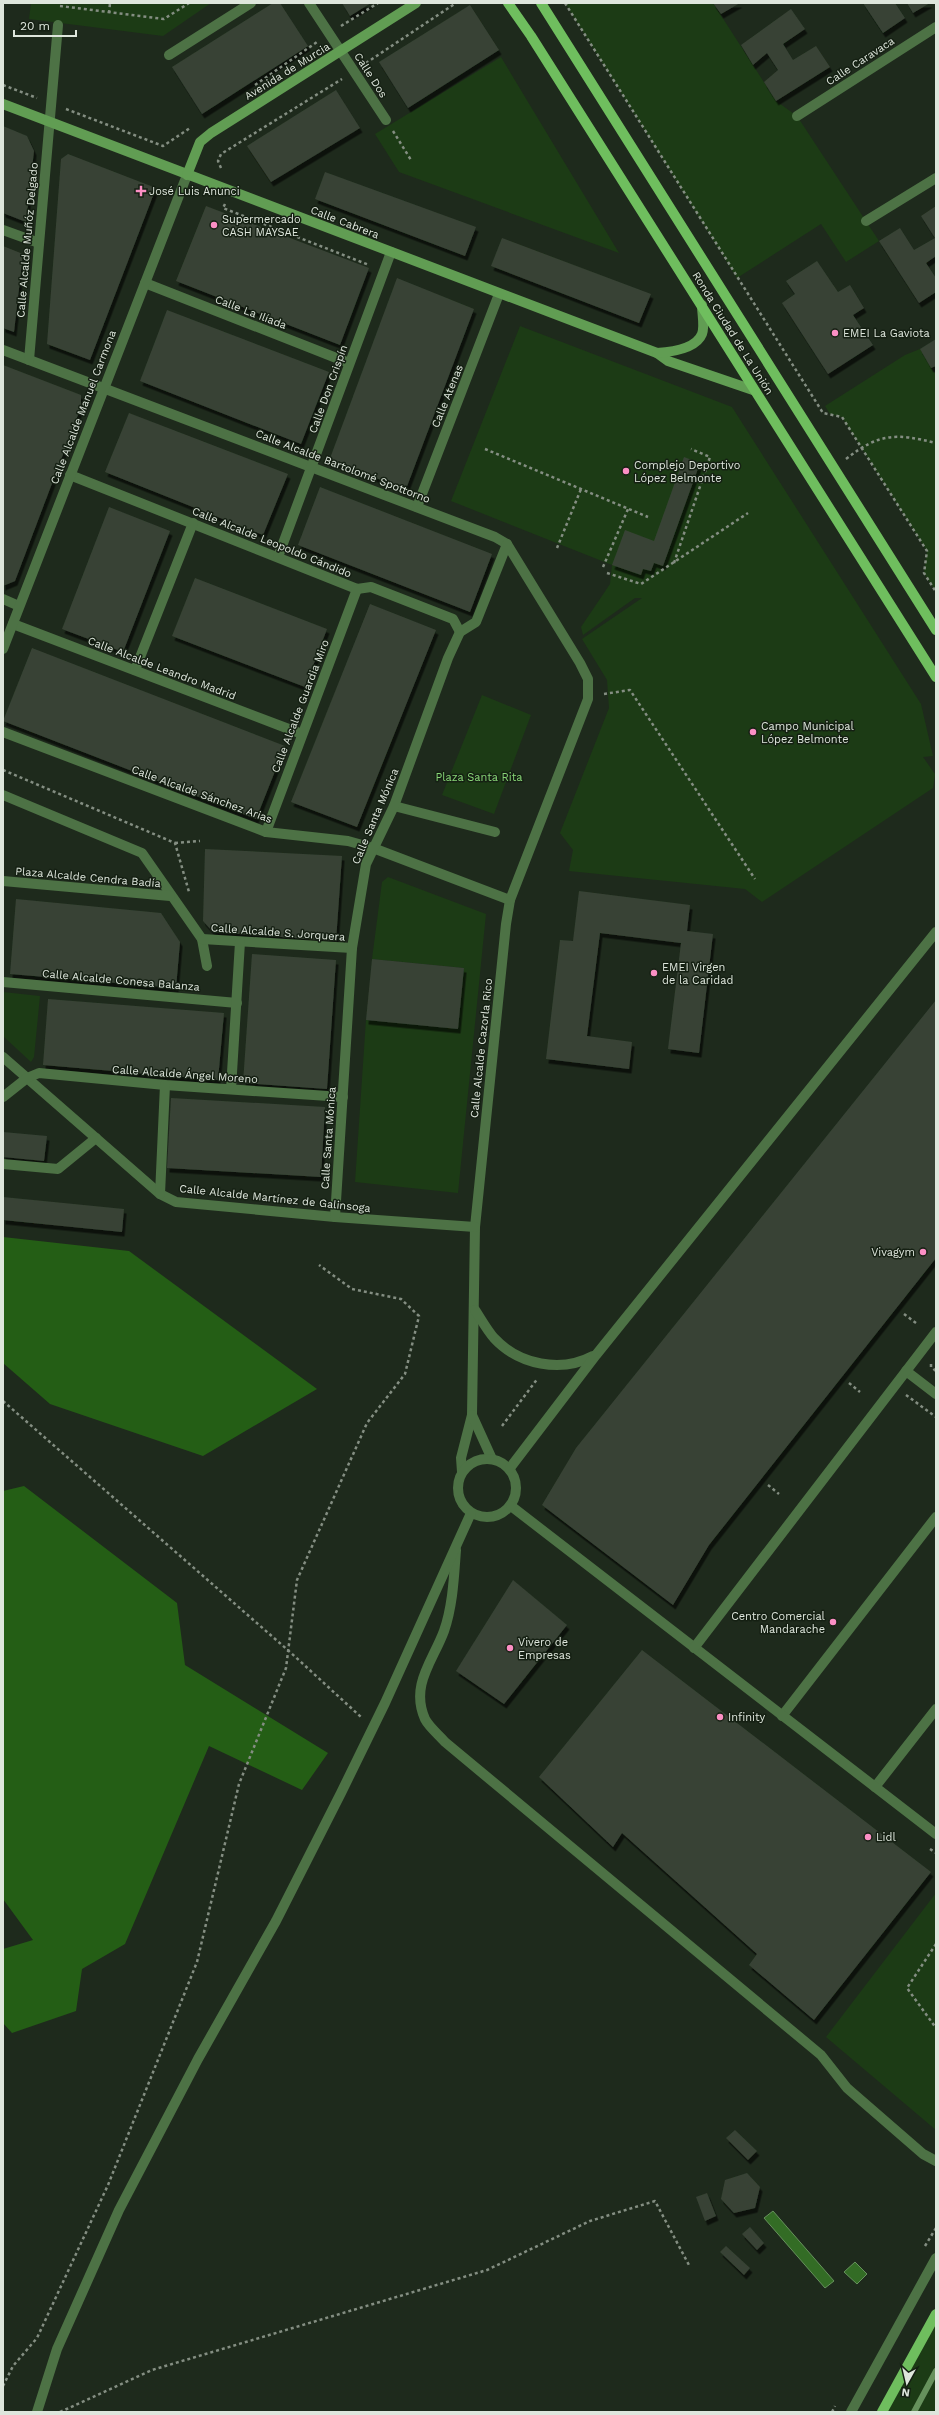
<svg xmlns="http://www.w3.org/2000/svg" width="939" height="2415" font-family="'Work Sans',sans-serif">
<defs>
<filter id="shadow"><feDropShadow dx="2.5" dy="4.5" stdDeviation="0" flood-color="#0009"/></filter>
</defs>
<rect width="100%" height="100%" fill="#1e2a1c"/>
<!-- green -->
<g fill="#1c3b15">
<polygon points="31,3 211,3 163,36 29,19"/>
<polygon points="565,3 713,3 776,101 797,116 879,241 846,262 821,224 737,278"/>
<polygon points="501,57 619,253 399,172 375,134"/>
<polygon points="520,326 732,407 921,704 933,756 923,757 935,774 933,788 762,902 745,889 569,871 573,850 560,833 609,708 607,680 582,639 642,598 635,598 583,635 581,627 610,584 612,565 451,501"/>
<polygon points="920,349 936,375 936,592 924,573 927,551 842,417 830,414 825,406 905,355"/>
<polygon points="482,695 531,715 494,814 442,795"/>
<polygon points="388,877 486,914 458,1193 355,1182 366,1020 458,1029 464,968 372,959 382,882"/>
<polygon points="3,992 40,996 34,1057 31,1062 3,1036"/>
<polygon points="936,1893 936,2130 826,2037"/>
<polygon points="936,2314 936,2412 882,2412"/>
</g>
<!-- forest -->
<g fill="#245e15">
<polygon points="3,1237 129,1251 317,1389 203,1456 50,1404 3,1363"/>
<polygon points="24,1486 177,1603 185,1665 328,1753 302,1790 209,1746 125,1944 82,1969 76,2011 12,2033 3,2023 3,1949 33,1940 3,1899 3,1491"/>
</g>
<!-- water -->
<g fill="#336c25" stroke="#66915c">
<polygon points="773,2211 834,2281 825,2288 764,2218"/>
<polygon points="855,2262 867,2274 857,2284 844,2272"/>
</g>
<g fill="none" stroke-linecap="round" stroke-linejoin="round">
<!-- stream -->
<polyline stroke="#66915c" stroke-width="6" points="914,2412 936,2371"/>
</g>
<!-- building -->
<g fill="#374334" filter="url(#shadow)">
<polygon points="273,3 280,3 308,46 202,114 172,67"/>
<polygon points="342,3 371,3 350,16"/>
<polygon points="713,3 740,3 721,14"/>
<polygon points="863,3 895,3 905,18 883,33"/>
<polygon points="907,3 930,3 913,13"/>
<polygon points="470,5 499,50 408,108 379,62"/>
<polygon points="791,9 805,29 783,44 793,60 816,46 830,67 776,101 764,82 778,70 767,53 753,65 741,45"/>
<polygon points="336,90 360,128 271,182 247,146"/>
<polygon points="3,126 27,136 34,151 26,222 3,213"/>
<polygon points="68,154 156,188 90,360 47,344 61,159"/>
<polygon points="325,172 476,227 465,256 315,199"/>
<polygon points="206,206 369,268 340,345 176,281"/>
<polygon points="936,206 936,256 926,263 936,278 936,292 919,303 879,241 900,228 914,250 935,238 921,216"/>
<polygon points="502,238 651,294 639,323 491,266"/>
<polygon points="3,246 23,254 14,332 3,328"/>
<polygon points="817,261 838,292 850,285 864,308 853,315 873,345 828,374 782,303 795,294 786,281"/>
<polygon points="397,278 474,309 406,489 329,461"/>
<polygon points="167,310 329,372 301,444 140,381"/>
<polygon points="936,339 936,366 931,368 920,349"/>
<polygon points="3,365 81,395 81,407 15,581 3,586"/>
<polygon points="129,413 288,474 263,535 105,472"/>
<polygon points="684,457 700,463 663,566 654,563 651,571 643,569 641,575 612,565 625,530 654,541"/>
<polygon points="320,487 492,554 470,612 298,545"/>
<polygon points="109,507 170,531 123,652 62,629"/>
<polygon points="195,578 327,629 305,687 172,636"/>
<polygon points="370,604 436,630 357,827 291,802"/>
<polygon points="32,648 285,746 256,819 3,721"/>
<polygon points="205,849 342,856 336,941 213,932 203,921"/>
<polygon points="579,891 690,905 687,931 713,934 699,1053 668,1049 681,943 600,933 587,1036 632,1042 629,1069 546,1059 560,940 573,941"/>
<polygon points="16,899 161,913 180,942 176,988 10,974"/>
<polygon points="252,954 336,960 327,1089 243,1083"/>
<polygon points="372,959 464,968 458,1029 366,1020"/>
<polygon points="48,999 224,1013 218,1080 43,1065"/>
<polygon points="936,1000 936,1258 709,1545 673,1605 542,1505 576,1448"/>
<polygon points="171,1098 325,1107 321,1177 167,1168"/>
<polygon points="3,1132 47,1136 44,1161 3,1157"/>
<polygon points="3,1197 124,1209 122,1232 3,1220"/>
<polygon points="513,1580 567,1625 504,1704 456,1671"/>
<polygon points="642,1650 931,1872 814,2020 749,1965 757,1954 622,1833 613,1847 539,1777"/>
<polygon points="735,2130 757,2151 748,2160 726,2138"/>
<polygon points="747,2173 760,2187 755,2208 734,2213 721,2199 725,2180"/>
<polygon points="707,2193 716,2216 705,2221 696,2197"/>
<polygon points="750,2227 764,2243 757,2250 742,2234"/>
<polygon points="726,2246 750,2268 744,2275 720,2252"/>
</g>
<g fill="none" stroke-linecap="round" stroke-linejoin="round">
<!-- path -->
<g stroke="#848e82" stroke-width="2.5" stroke-dasharray="3 3" stroke-linecap="butt">
<polyline points="565,3 823,413 842,417 927,551 924,573 936,592"/>
<polyline points="60,6 164,19 189,3"/>
<polyline points="109,13 110,3"/>
<polyline points="341,26 378,3"/>
<polyline points="366,63 456,3"/>
<polyline points="3,85 37,98"/>
<polyline points="255,85 317,42"/>
<polyline points="66,109 163,146 190,128"/>
<polyline points="393,131 411,160"/>
<polyline points="221,168 218,161 221,154 342,79"/>
<polyline points="225,204 223,208 369,265"/>
<polyline points="485,449 648,517"/>
<path d="M846,459C879,433 896,433 936,443"/>
<polyline points="557,548 581,489"/>
<polyline points="674,563 710,457 691,449"/>
<polyline points="603,567 628,509"/>
<polyline points="607,573 641,584 748,513"/>
<polyline points="604,694 630,690 755,879"/>
<polyline points="3,770 175,843 189,892"/>
<polyline points="175,843 200,841"/>
<polyline points="904,1314 916,1323"/>
<polyline points="931,1364 931,1367 936,1371"/>
<polyline points="849,1383 860,1392"/>
<polyline points="906,1395 936,1417"/>
<polyline points="3,1401 290,1652 361,1717"/>
<polyline points="502,1426 538,1378"/>
<polyline points="768,1485 779,1494"/>
<polyline points="930,1849 936,1853"/>
<polyline points="936,1944 907,1988 936,2028"/>
<polyline points="925,2246 936,2228"/>
<polyline points="3,2386 13,2366 37,2338 108,2185 197,1962 239,1784 286,1668 297,1580 367,1423 405,1374 419,1316 401,1299 352,1289 319,1265"/>
<polyline points="60,2412 152,2370 487,2270 590,2221 655,2201 690,2267"/>
<polyline points="832,2412 835,2406"/>
</g>
<!-- lane -->
<g stroke="#4d7245" stroke-width="10">
<polyline points="394,806 495,832"/>
<polyline points="906,1371 936,1394"/>
<polyline points="782,1716 936,1517"/>
<polyline points="875,1787 936,1709"/>
</g>
<!-- street -->
<g stroke="#4d7245" stroke-width="10">
<polyline points="309,3 386,120"/>
<polyline points="169,55 251,3"/>
<polyline points="797,116 936,27"/>
<polyline points="866,221 936,178"/>
<polyline points="3,230 39,243"/>
<polyline points="145,283 349,363"/>
<polyline points="3,350 495,537 507,544 580,663 588,679 588,699 510,900 506,924 475,1227 472,1415 461,1458 462,1472"/>
<polyline points="29,360 58,25"/>
<polyline points="70,475 357,589 371,587 453,619 460,632"/>
<polyline points="417,507 499,294"/>
<polyline points="278,557 391,252"/>
<polyline points="3,599 19,606"/>
<polyline points="13,624 302,734"/>
<polyline points="3,649 187,175"/>
<polyline points="135,670 193,523"/>
<polyline points="3,732 266,832 348,841 373,848 510,900"/>
<polyline points="3,795 142,853 202,939 207,966"/>
<polyline points="266,832 357,589"/>
<polyline points="3,881 170,896"/>
<polyline points="202,939 352,948"/>
<polyline points="3,982 237,1003"/>
<polyline points="3,1057 160,1194 176,1202 335,1217 475,1227"/>
<polyline points="231,1089 240,942"/>
<polyline points="3,1097 27,1078 39,1073 165,1085 343,1097"/>
<polyline points="3,1164 58,1169 96,1138"/>
<polyline points="160,1194 165,1085"/>
<polyline points="335,1217 352,948 366,864 394,806 448,658 460,632 476,622 507,544"/>
<path d="M475,1310C481,1319 487,1330 494,1338C519,1365 561,1373 593,1356"/>
<polyline points="472,1415 492,1459"/>
<circle cx="487" cy="1488" r="29"/>
<polyline points="510,1468 596,1355 936,932"/>
<polyline points="511,1506 936,1834"/>
<path d="M456,1550C454,1576 453,1605 444,1631C433,1661 410,1685 425,1719C429,1727 439,1735 445,1742L821,2055L847,2088L923,2154L936,2161"/>
<polyline points="694,1648 936,1332"/>
<polyline points="37,2412 57,2349 119,2210 198,2059 276,1921 341,1793 385,1703 471,1513"/>
<polyline points="851,2412 936,2258"/>
</g>
<!-- secondary -->
<g stroke="#619d53" stroke-width="10">
<polyline points="3,104 657,353 668,361 753,390"/>
<polyline points="187,175 200,142 211,133 416,3"/>
<path d="M657,353C671,352 696,349 702,334C705,326 702,314 702,305"/>
</g>
<!-- primary -->
<g stroke="#6fbe5e" stroke-width="10">
<polyline points="508,3 531,36 936,677"/>
<polyline points="541,3 936,630"/>
<polyline points="882,2412 936,2314"/>
</g>
</g>
<!-- markers -->
<g fill="#fb8fc4" stroke="#152013" stroke-width="1.5">
<path d="M139 185h4v4h4v4h-4v4h-4v-4h-4v-4h4z"/>
<circle cx="214" cy="225" r="4"/>
<circle cx="835" cy="333" r="4"/>
<circle cx="626" cy="471" r="4"/>
<circle cx="753" cy="732" r="4"/>
<circle cx="654" cy="973" r="4"/>
<circle cx="923" cy="1252" r="4"/>
<circle cx="833" cy="1622" r="4"/>
<circle cx="510" cy="1648" r="4"/>
<circle cx="720" cy="1717" r="4"/>
<circle cx="868" cy="1837" r="4"/>
</g>
<g text-anchor="middle" stroke-width="3" stroke-linejoin="round" paint-order="stroke">
<!-- street labels -->
<g font-size="11" fill="#dee6dc" stroke="#152013">
<text transform="translate(860 61) rotate(-33)" y="4">Calle Caravaca</text>
<text transform="translate(287 71) rotate(-32)" y="4">Avenida de Murcia</text>
<text transform="translate(371 75) rotate(57)" y="4">Calle Dos</text>
<text transform="translate(345 222) rotate(21)" y="4">Calle Cabrera</text>
<text transform="translate(27 240) rotate(-85)" y="4">Calle Alcalde Muñóz Delgado</text>
<text transform="translate(251 312) rotate(21)" y="4">Calle La Ilíada</text>
<text transform="translate(733 333) rotate(58)" y="4">Ronda Ciudad de La Unión</text>
<text transform="translate(328 389) rotate(-70)" y="4">Calle Don Crispín</text>
<text transform="translate(447 396) rotate(-68)" y="4">Calle Atenas</text>
<text transform="translate(83 407) rotate(-69)" y="4">Calle Alcalde Manuel Carmona</text>
<text transform="translate(343 466) rotate(21)" y="4">Calle Alcalde Bartolomé Spottorno</text>
<text transform="translate(272 542) rotate(22)" y="4">Calle Alcalde Leopoldo Cándido</text>
<text transform="translate(162 668) rotate(21)" y="4">Calle Alcalde Leandro Madrid</text>
<text transform="translate(300 706) rotate(-69)" y="4">Calle Alcalde Guardia Miro</text>
<text transform="translate(202 794) rotate(20)" y="4">Calle Alcalde Sánchez Arias</text>
<text transform="translate(375 816) rotate(-67)" y="4">Calle Santa Mónica</text>
<text transform="translate(88 877) rotate(5)" y="4">Plaza Alcalde Cendra Badía</text>
<text transform="translate(278 932) rotate(4)" y="4">Calle Alcalde S. Jorquera</text>
<text transform="translate(121 980) rotate(5)" y="4">Calle Alcalde Conesa Balanza</text>
<text transform="translate(481 1048) rotate(-84)" y="4">Calle Alcalde Cazorla Rico</text>
<text transform="translate(185 1074) rotate(4)" y="4">Calle Alcalde Ángel Moreno</text>
<text transform="translate(328 1138) rotate(-86)" y="4">Calle Santa Mónica</text>
<text transform="translate(275 1198) rotate(6)" y="4">Calle Alcalde Martínez de Galinsoga</text>
</g>
<!-- poi labels -->
<g font-size="11" fill="#dee6dc" stroke="#152013" text-anchor="start">
<text x="149" y="195">José Luis Anunci</text>
<text x="222" y="223">Supermercado<tspan x="222" dy="13">CASH MAYSAE</tspan></text>
<text x="843" y="337">EMEI La Gaviota</text>
<text x="634" y="469">Complejo Deportivo<tspan x="634" dy="13">López Belmonte</tspan></text>
<text x="761" y="730">Campo Municipal<tspan x="761" dy="13">López Belmonte</tspan></text>
<text x="662" y="971">EMEI Virgen<tspan x="662" dy="13">de la Caridad</tspan></text>
<text x="915" y="1256" text-anchor="end">Vivagym</text>
<text x="825" y="1620" text-anchor="end">Centro Comercial<tspan x="825" dy="13">Mandarache</tspan></text>
<text x="518" y="1646">Vivero de<tspan x="518" dy="13">Empresas</tspan></text>
<text x="728" y="1721">Infinity</text>
<text x="876" y="1841">Lidl</text>
</g>
<!-- park labels -->
<g font-size="11" fill="#88d677" stroke="#152013">
<text x="479" y="781">Plaza Santa Rita</text>
</g>
</g>
<!-- border -->
<rect width="939" height="2415" fill="none" stroke="#dee6dc" stroke-width="8"/>
<!-- north arrow -->
<g transform="translate(907 2383) rotate(188)" stroke="#152013" stroke-width="3" paint-order="stroke">
<path d="M0-3L7 15L0 10L-7 15Z" fill="#dee6dc"/>
<text y="-6" font-size="11" font-weight="bold" text-anchor="middle" fill="#dee6dc">N</text>
</g>
<!-- scale -->
<path d="M14 30v6h62v-6" fill="none" stroke="#dee6dc" stroke-width="2"/>
<text x="20" y="30" font-size="12" fill="#dee6dc" stroke="#152013" stroke-width="3" paint-order="stroke">20 m</text>
</svg>
